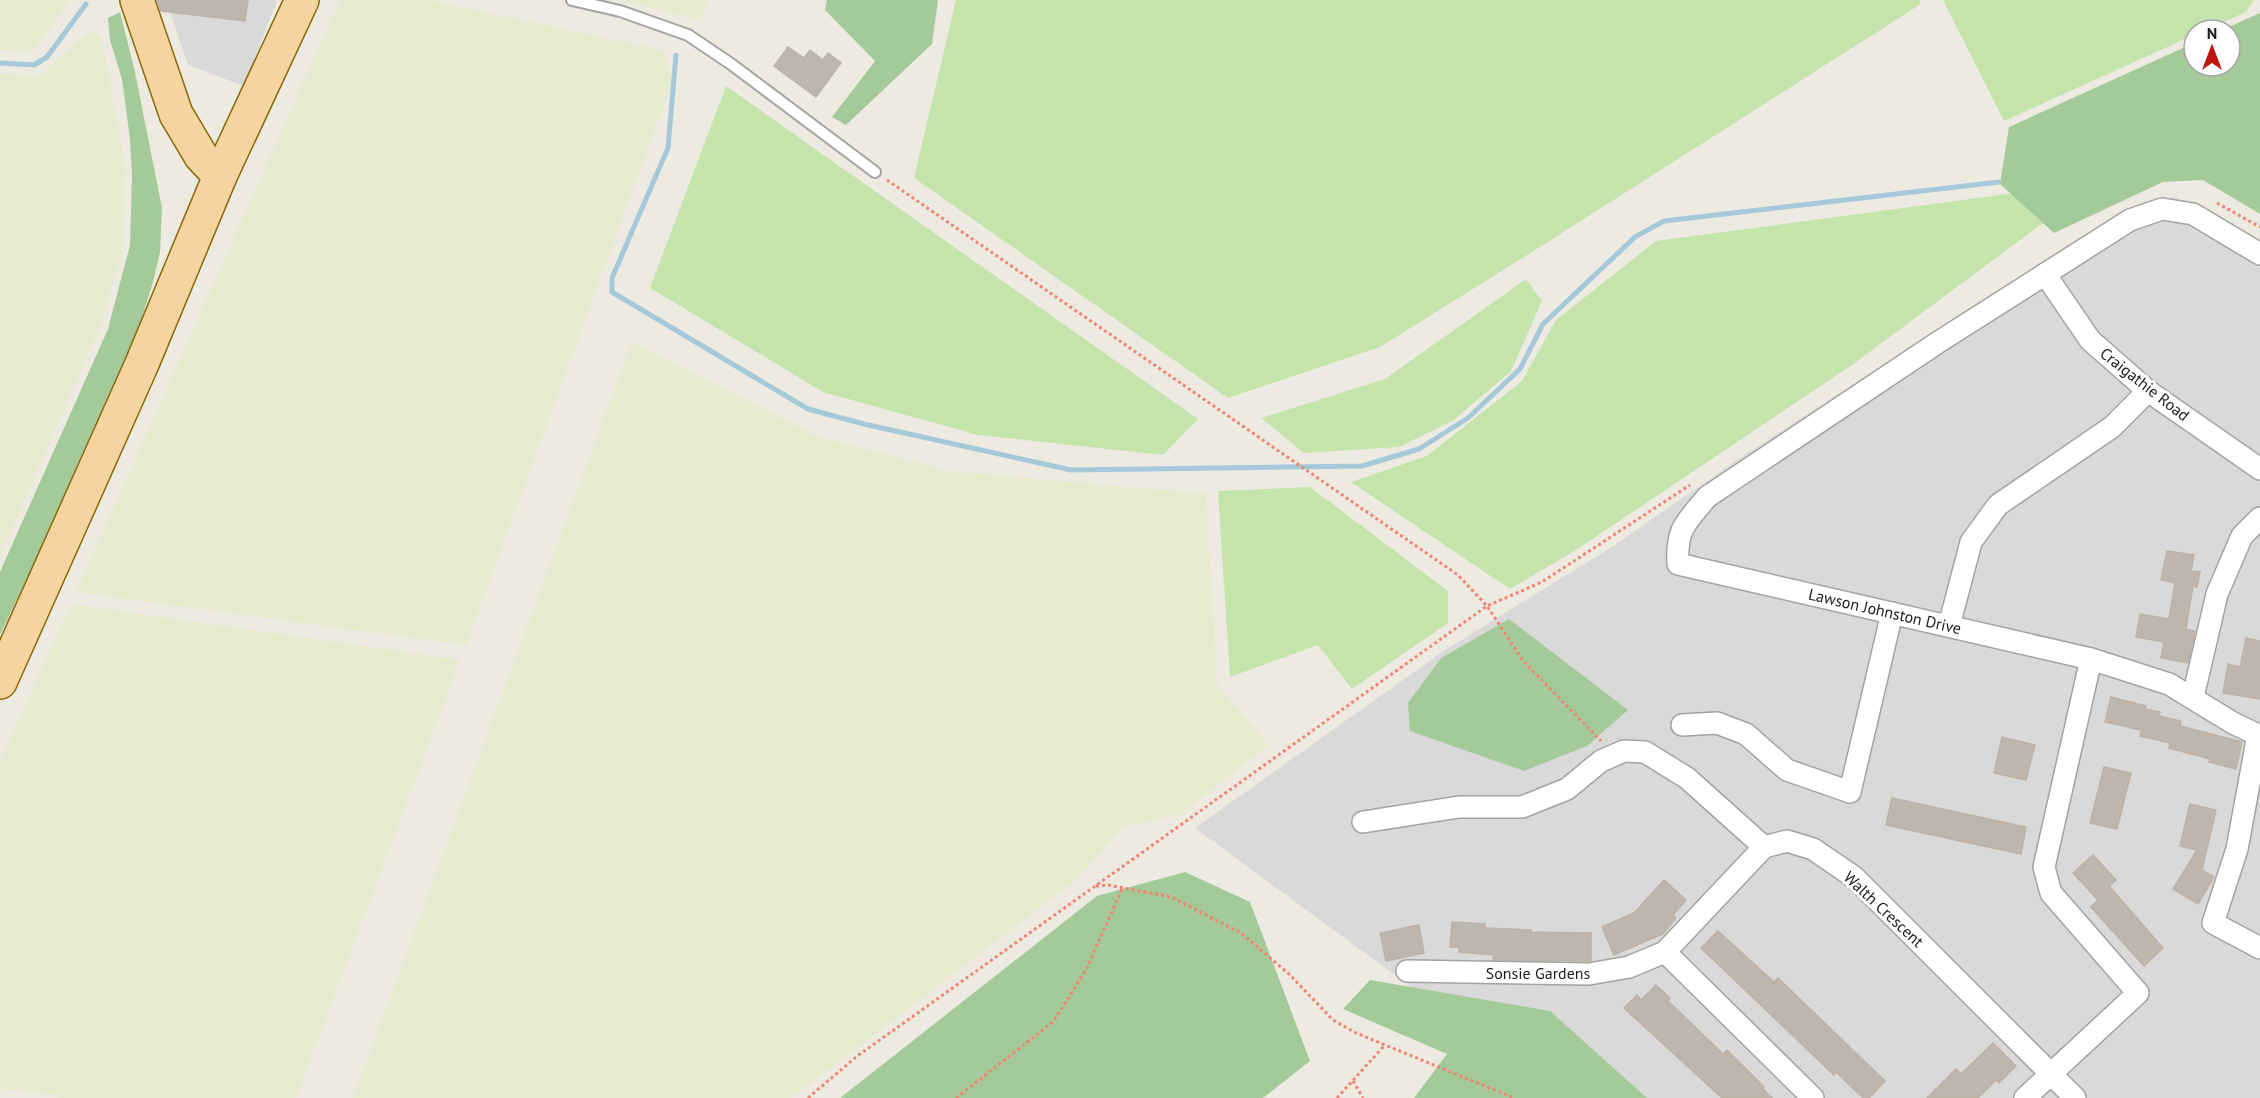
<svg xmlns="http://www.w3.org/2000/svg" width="2260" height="1098" font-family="'PT Sans',sans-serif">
<rect width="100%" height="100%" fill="#edeae2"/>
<!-- residential -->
<g fill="#dad9d9">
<polygon points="166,0 277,0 244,86 188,65"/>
<polygon points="2174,197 2200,208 2260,243 2260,1098 1576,1098 1479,1037 1195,828 1442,652 1612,547 1734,462 1869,374 2137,207"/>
</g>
<!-- farmland -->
<g fill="#e7ebce">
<polygon points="0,0 69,0 33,52 0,50"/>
<polygon points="340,0 427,0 662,50 673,80 466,645 76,592"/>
<polygon points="620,0 708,0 699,20"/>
<polygon points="91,30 102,36 125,166 123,247 100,327 0,556 0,74 38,77"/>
<polygon points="632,342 818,437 949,471 1206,494 1217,685 1269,745 1179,816 1124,826 1075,881 792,1098 353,1098"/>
<polygon points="71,604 460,660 296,1098 59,1098 60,1095 0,1089 0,761"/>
</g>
<!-- grass -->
<g fill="#c4e4ab">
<polygon points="956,0 1919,0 1921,4 1543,245 1380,347 1228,398 914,178"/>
<polygon points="1943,0 2254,0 2246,12 2205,30 2194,30 2194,35 2004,121"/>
<polygon points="726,86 1198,419 1163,455 978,435 823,392 650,288"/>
<polygon points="2022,192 2043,223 1852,365 1576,550 1510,589 1351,482 1427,456 1522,381 1556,320 1656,241"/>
<polygon points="1526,279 1542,301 1511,371 1454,420 1399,447 1304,453 1261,418 1385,379"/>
<polygon points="1310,487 1448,591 1448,623 1352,689 1318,645 1230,677 1218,491"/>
</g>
<!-- forest -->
<g fill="#a5ca99">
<polygon points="827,0 938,0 932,44 846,125 832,117 875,61 825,10"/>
<polygon points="120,12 135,72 162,208 160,252 153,282 125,371 0,635 0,572 108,329 130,245 132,177 130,139 122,79 110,40 108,18"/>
<polygon points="2260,13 2260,214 2203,180 2163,182 2054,233 2000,184 2009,127 2194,43 2194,66 2230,66 2230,30 2222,30"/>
<polygon points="1509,619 1628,710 1587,746 1524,771 1410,731 1408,703 1441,658"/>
<polygon points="1185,872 1250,902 1310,1061 1263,1098 840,1098 1097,896"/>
<polygon points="1370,980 1550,1011 1647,1098 1414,1098 1447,1054 1343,1009"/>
</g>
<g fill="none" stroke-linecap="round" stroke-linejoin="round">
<!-- stream -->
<g stroke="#a5c9d8" stroke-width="5">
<polyline points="676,55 668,148 612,278 612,292 808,409 864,424 1071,470 1362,466 1419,449 1468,418 1520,369 1543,324 1635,237 1664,221 1999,182"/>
<polyline points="0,63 34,65 47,57 86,4"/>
</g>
</g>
<!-- building -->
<g fill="#bdb6af" stroke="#bdb2a6" stroke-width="1.5">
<polygon points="157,0 248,0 245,21 161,11"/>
<polygon points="788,47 804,58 810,50 823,60 828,53 841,63 816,97 774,66"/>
<polygon points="2167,551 2194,555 2191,571 2200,572 2197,587 2193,586 2186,629 2195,631 2188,663 2161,658 2164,642 2136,637 2140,614 2169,619 2175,583 2161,580"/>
<polygon points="2246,638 2260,641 2260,699 2223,693 2228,664 2240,667"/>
<polygon points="2111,697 2146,706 2145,709 2160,712 2159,716 2181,721 2180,726 2242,742 2236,769 2209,762 2210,759 2169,748 2170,743 2140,736 2141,730 2105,722"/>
<polygon points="2002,737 2035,745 2026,780 1994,773"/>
<polygon points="2104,767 2131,773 2117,829 2090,823"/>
<polygon points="1892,798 2026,827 2021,854 1886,825"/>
<polygon points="2190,804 2216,810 2202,870 2214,877 2198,904 2173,889 2197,850 2180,846"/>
<polygon points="2093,855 2116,880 2109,886 2163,948 2144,966 2091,907 2098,900 2073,873"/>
<polygon points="1664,880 1686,900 1673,915 1676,918 1663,934 1614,955 1602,927 1634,913"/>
<polygon points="1452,922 1485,924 1485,928 1531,930 1531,932 1591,933 1591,961 1493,960 1494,955 1459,952 1459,947 1450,947"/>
<polygon points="1419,925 1424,953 1386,961 1380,933"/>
<polygon points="1718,931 1774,982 1778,978 1885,1081 1869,1098 1863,1098 1836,1072 1834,1075 1701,948"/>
<polygon points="1656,985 1670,998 1668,1001 1723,1054 1727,1050 1764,1087 1763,1089 1772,1098 1722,1098 1624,1008 1637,995 1641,1000"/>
<polygon points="1993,1043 2016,1066 1999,1083 1996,1080 1978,1098 1927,1098 1956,1069 1961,1074"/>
</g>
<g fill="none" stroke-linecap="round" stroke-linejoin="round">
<defs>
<polyline id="lane" points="572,0 620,11 688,35 731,64 875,172"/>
<g id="street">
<polyline points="2045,274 2090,340 2148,391 2260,469"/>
<polyline points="1949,626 1971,542 1998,505 2112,427 2148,391"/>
<path d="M2091,659L1678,564C1676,528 1686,523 1707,497L1937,343L2130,220L2162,209L2193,214L2260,254"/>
<polyline points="2193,697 2217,594 2242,536 2260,518"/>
<polyline points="1682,725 1717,723 1746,734 1787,770 1850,792 1892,613"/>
<polyline points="2258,735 2237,849 2213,923 2260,948"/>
<polyline points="1363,822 1459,807 1522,807 1567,789 1601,761 1624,751 1645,752 1687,778 1764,847 1787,841 1813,849 1854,877 2075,1098"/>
<polyline points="1665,952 1813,1098"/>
<polyline points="1407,971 1589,974 1629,967 1665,952 1764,847"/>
<polyline points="2025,1098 2138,993 2051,893 2044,867 2091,659 2169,684 2233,723 2260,736"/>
</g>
<g id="primary">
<polyline points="137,0 176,114 201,156 220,176"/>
<polyline points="0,682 141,366 220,176 302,0"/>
</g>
</defs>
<!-- lane casing -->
<use href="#lane" stroke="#a3a3a3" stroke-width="14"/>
<!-- street casing -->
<use href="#street" stroke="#a3a3a3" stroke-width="24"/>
<!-- primary casing -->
<use href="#primary" stroke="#8b6809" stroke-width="36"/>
<!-- path -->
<g stroke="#f08570" stroke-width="3" stroke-dasharray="3 3" stroke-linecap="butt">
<polyline points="887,180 1458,575 1487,606 1524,662 1601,741"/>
<polyline points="2217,203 2260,227"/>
<polyline points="1096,886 1108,885 1171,897 1241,933 1289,974 1333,1020 1356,1033 1514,1098"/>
<polyline points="1353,1081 1363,1098"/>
<polyline points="808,1098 856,1057 1487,606 1542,582 1690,485"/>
<polyline points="956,1098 1053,1022 1086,970 1122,889"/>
<polyline points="1337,1098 1384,1046"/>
</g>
<!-- lane -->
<use href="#lane" stroke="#fff" stroke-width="10"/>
<!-- street -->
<use href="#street" stroke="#fff" stroke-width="21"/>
<!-- primary -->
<use href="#primary" stroke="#f5d59f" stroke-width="33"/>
</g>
<g text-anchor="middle" stroke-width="6" stroke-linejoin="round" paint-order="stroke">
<!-- street labels -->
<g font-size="16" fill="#1c1c1c" stroke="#fff">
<text transform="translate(2145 384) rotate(38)" y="6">Craigathie Road</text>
<text transform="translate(1885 611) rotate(13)" y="6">Lawson Johnston Drive</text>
<text transform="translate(1884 909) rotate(43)" y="6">Walth Crescent</text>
<text x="1538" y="979">Sonsie Gardens</text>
</g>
</g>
<!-- north arrow -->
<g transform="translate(2212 48)"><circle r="28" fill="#ffffff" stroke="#a4a4a4" stroke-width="1.5"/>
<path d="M0-4.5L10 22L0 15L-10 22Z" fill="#bb170d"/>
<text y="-9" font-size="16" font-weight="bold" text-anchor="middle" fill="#1c1c1c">N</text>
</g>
</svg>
